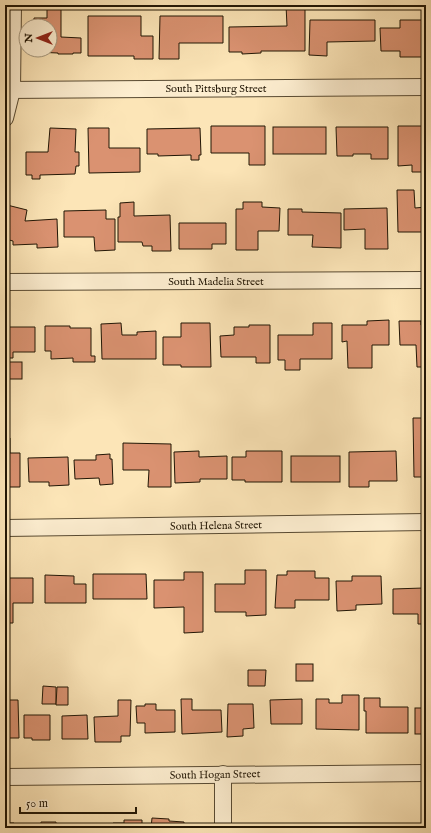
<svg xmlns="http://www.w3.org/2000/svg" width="431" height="833" font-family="'IM FELL English',serif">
<rect width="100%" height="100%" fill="#fce5b7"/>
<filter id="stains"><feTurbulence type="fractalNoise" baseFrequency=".005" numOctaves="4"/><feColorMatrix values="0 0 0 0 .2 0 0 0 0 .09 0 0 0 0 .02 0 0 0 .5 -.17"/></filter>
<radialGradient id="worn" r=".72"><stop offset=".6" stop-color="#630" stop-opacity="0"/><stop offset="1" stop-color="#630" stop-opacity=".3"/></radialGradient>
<!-- building -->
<g fill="#da9271" stroke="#211605">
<polygon points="47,5 61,5 61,37 81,38 81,53 73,53 73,54 58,54 58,53 34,52 34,50 50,50 50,26 34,26 34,18 47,18"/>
<polygon points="286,5 305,5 305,51 261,51 261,53 242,54 242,52 229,52 229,27 287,26"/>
<polygon points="88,16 141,16 141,36 153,36 153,59 134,59 134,56 88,56"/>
<polygon points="160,16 223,16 223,43 179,43 179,59 159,59"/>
<polygon points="310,20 375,20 375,41 327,42 327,56 309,55"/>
<polygon points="400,20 426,20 426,57 400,57 400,51 381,51 380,28 400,28"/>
<polygon points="211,126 265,126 265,165 249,165 249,153 211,153"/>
<polygon points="398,126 422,126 422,145 426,145 426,172 412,172 412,165 398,166"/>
<rect x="273" y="127" width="53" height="27"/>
<polygon points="336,127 388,127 388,159 371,159 371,154 353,154 353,156 337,156"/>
<polygon points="50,128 76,129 75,152 79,152 79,166 76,166 75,174 40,175 40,179 32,179 32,175 26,175 26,152 48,152"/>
<polygon points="88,128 109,128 109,148 140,148 140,172 89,173"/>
<polygon points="200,128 201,155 199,155 199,160 191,160 191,155 158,156 158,154 147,154 147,129"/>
<polygon points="397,190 414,190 415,208 426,207 426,247 425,247 425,232 398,232"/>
<polygon points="134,202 134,216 170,215 171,251 152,251 152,246 143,246 142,242 118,242 118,217 120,217 120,203"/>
<polygon points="243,202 262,202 262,207 280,208 279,231 258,231 258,250 236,250 236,209 243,209"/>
<polygon points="7,205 27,210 25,221 57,219 58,247 37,248 37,244 13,245 13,241 5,239 5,210"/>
<polygon points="387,208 388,249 365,249 365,229 344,230 344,209"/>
<polygon points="288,209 302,209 302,212 341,213 341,248 312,247 313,235 288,235"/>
<polygon points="106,210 106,219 115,219 115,250 95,251 94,237 64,237 64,211"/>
<polygon points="179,223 226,223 226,244 212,244 212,249 179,249"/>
<polygon points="389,320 389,345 372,345 372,368 348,368 347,341 342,342 342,325 367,325 367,321"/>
<polygon points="399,321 421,321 421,325 426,325 426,367 417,367 416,345 400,345"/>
<polygon points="121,323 122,335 137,335 137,332 156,331 156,359 102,359 101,324"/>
<polygon points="181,323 210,323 211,367 181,367 181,365 163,365 163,337 181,337"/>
<polygon points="313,323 332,323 332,359 300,359 300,370 285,370 285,360 278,360 278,335 313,335"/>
<polygon points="249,325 270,325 270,363 256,363 256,357 221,357 220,336 234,335 234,327 249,327"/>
<polygon points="45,326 70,326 70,328 91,328 91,356 95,356 95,362 73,362 73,358 51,359 51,351 45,351"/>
<polygon points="5,327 35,327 35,352 13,352 13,358 5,358"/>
<rect x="8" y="362" width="14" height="17"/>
<polygon points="413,418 426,418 426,477 414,477"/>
<polygon points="5,438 10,438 10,453 20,453 20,487 5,487"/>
<polygon points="123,443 171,444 171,487 148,487 149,470 123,470"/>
<polygon points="199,451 199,457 227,456 227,479 200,479 200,482 175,483 174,452"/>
<polygon points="246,451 282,451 282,482 245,482 245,480 232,480 232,457 246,457"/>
<polygon points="396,451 397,481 369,481 369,487 349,487 349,452"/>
<polygon points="110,454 110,459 112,459 113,484 100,485 99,478 75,479 74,460 96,460 96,455"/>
<rect x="291" y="456" width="49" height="26"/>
<polygon points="68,457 69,485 49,486 49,482 29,482 28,458"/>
<polygon points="245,570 266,570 266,615 246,616 246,612 215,612 215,584 245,584"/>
<polygon points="287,571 315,571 315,578 329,578 329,600 295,600 295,608 275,608 277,575 287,575"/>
<polygon points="184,572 203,572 203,632 184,633 184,607 154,608 154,580 184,580"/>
<polygon points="423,572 426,572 426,624 418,624 418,614 393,614 393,589 423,588"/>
<polygon points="93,574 146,574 147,599 93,599"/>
<polygon points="45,575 74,576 74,584 86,584 86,603 45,603"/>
<polygon points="352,576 381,576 382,604 356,605 356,610 337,611 336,581 352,581"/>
<polygon points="5,578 33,578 33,603 13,603 13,623 5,623"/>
<rect x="296" y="664" width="17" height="17"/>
<polygon points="248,670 266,670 265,686 248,686"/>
<polygon points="5,685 6,700 18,700 19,738 5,738"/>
<polygon points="43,686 56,687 56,704 42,704"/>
<polygon points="57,687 68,687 68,705 56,705"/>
<polygon points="342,695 359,695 359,730 316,729 316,699 329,699 329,703 342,703"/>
<polygon points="364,698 380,698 380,707 408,707 408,733 366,733 366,711 364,711"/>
<polygon points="181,699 192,699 192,710 221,710 222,732 182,734"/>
<polygon points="302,699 302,724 271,724 270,700"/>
<polygon points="118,700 131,700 130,736 121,736 121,742 95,742 94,717 118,716"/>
<polygon points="145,704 156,704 156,710 175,710 175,732 145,733 145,723 137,723 136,706 145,706"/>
<polygon points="228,704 253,704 254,728 243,729 243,736 227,737"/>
<rect x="415" y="708" width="11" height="26"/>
<polygon points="24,715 50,715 50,740 32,740 32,738 24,738"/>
<polygon points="87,715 88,739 62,739 62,716"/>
<polygon points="152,818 169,819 169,821 184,822 184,828 151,828"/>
<polygon points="124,820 142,820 142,828 105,828 105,825 113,825 113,823 124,823"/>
<polygon points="41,822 56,822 56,825 89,825 89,828 41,828"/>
<polygon points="5,823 14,823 14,828 32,828 5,828"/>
<polygon points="394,826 394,828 345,828 345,827"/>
<rect x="293" y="827" width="45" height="1"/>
</g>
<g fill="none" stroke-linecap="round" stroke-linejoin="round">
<defs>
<g id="minor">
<polyline points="5,90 426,87"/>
<polyline points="5,118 12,90 13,5"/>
<polyline points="5,282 426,280"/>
<polyline points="5,528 426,522"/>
<polyline points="223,774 223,828"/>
<polyline points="5,777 426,773"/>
</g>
</defs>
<!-- minor casing -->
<use href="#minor" stroke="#584a32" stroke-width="18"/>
<!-- minor -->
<use href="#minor" stroke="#fdeed0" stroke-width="16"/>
</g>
<g text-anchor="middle" stroke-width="3" stroke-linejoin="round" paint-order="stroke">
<!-- street labels -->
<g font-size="11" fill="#211605" stroke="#fdeed0">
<text x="216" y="92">South Pittsburg Street</text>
<text x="216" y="285">South Madelia Street</text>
<text transform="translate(216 525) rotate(-1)" y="4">South Helena Street</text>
<text transform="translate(215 774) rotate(-1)" y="4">South Hogan Street</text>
</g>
</g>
<!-- margin -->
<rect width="431" height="833" fill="none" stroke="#fce5b7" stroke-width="20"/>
<rect x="6" y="6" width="419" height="821" fill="none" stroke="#211605" stroke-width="2"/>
<rect x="10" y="10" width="411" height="813" fill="none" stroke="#211605"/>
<!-- north arrow -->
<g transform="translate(38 38) rotate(270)"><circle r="19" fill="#fdeed0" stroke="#a5987f"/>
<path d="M0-3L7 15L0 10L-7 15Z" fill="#8f2418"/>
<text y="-6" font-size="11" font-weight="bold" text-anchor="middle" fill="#211605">N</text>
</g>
<!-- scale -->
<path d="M20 807v6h116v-6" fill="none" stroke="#211605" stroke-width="2"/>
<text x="26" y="807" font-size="12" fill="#211605" stroke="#fdeed0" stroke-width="3" paint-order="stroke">50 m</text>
<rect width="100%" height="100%" filter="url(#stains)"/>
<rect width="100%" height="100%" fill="url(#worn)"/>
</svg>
